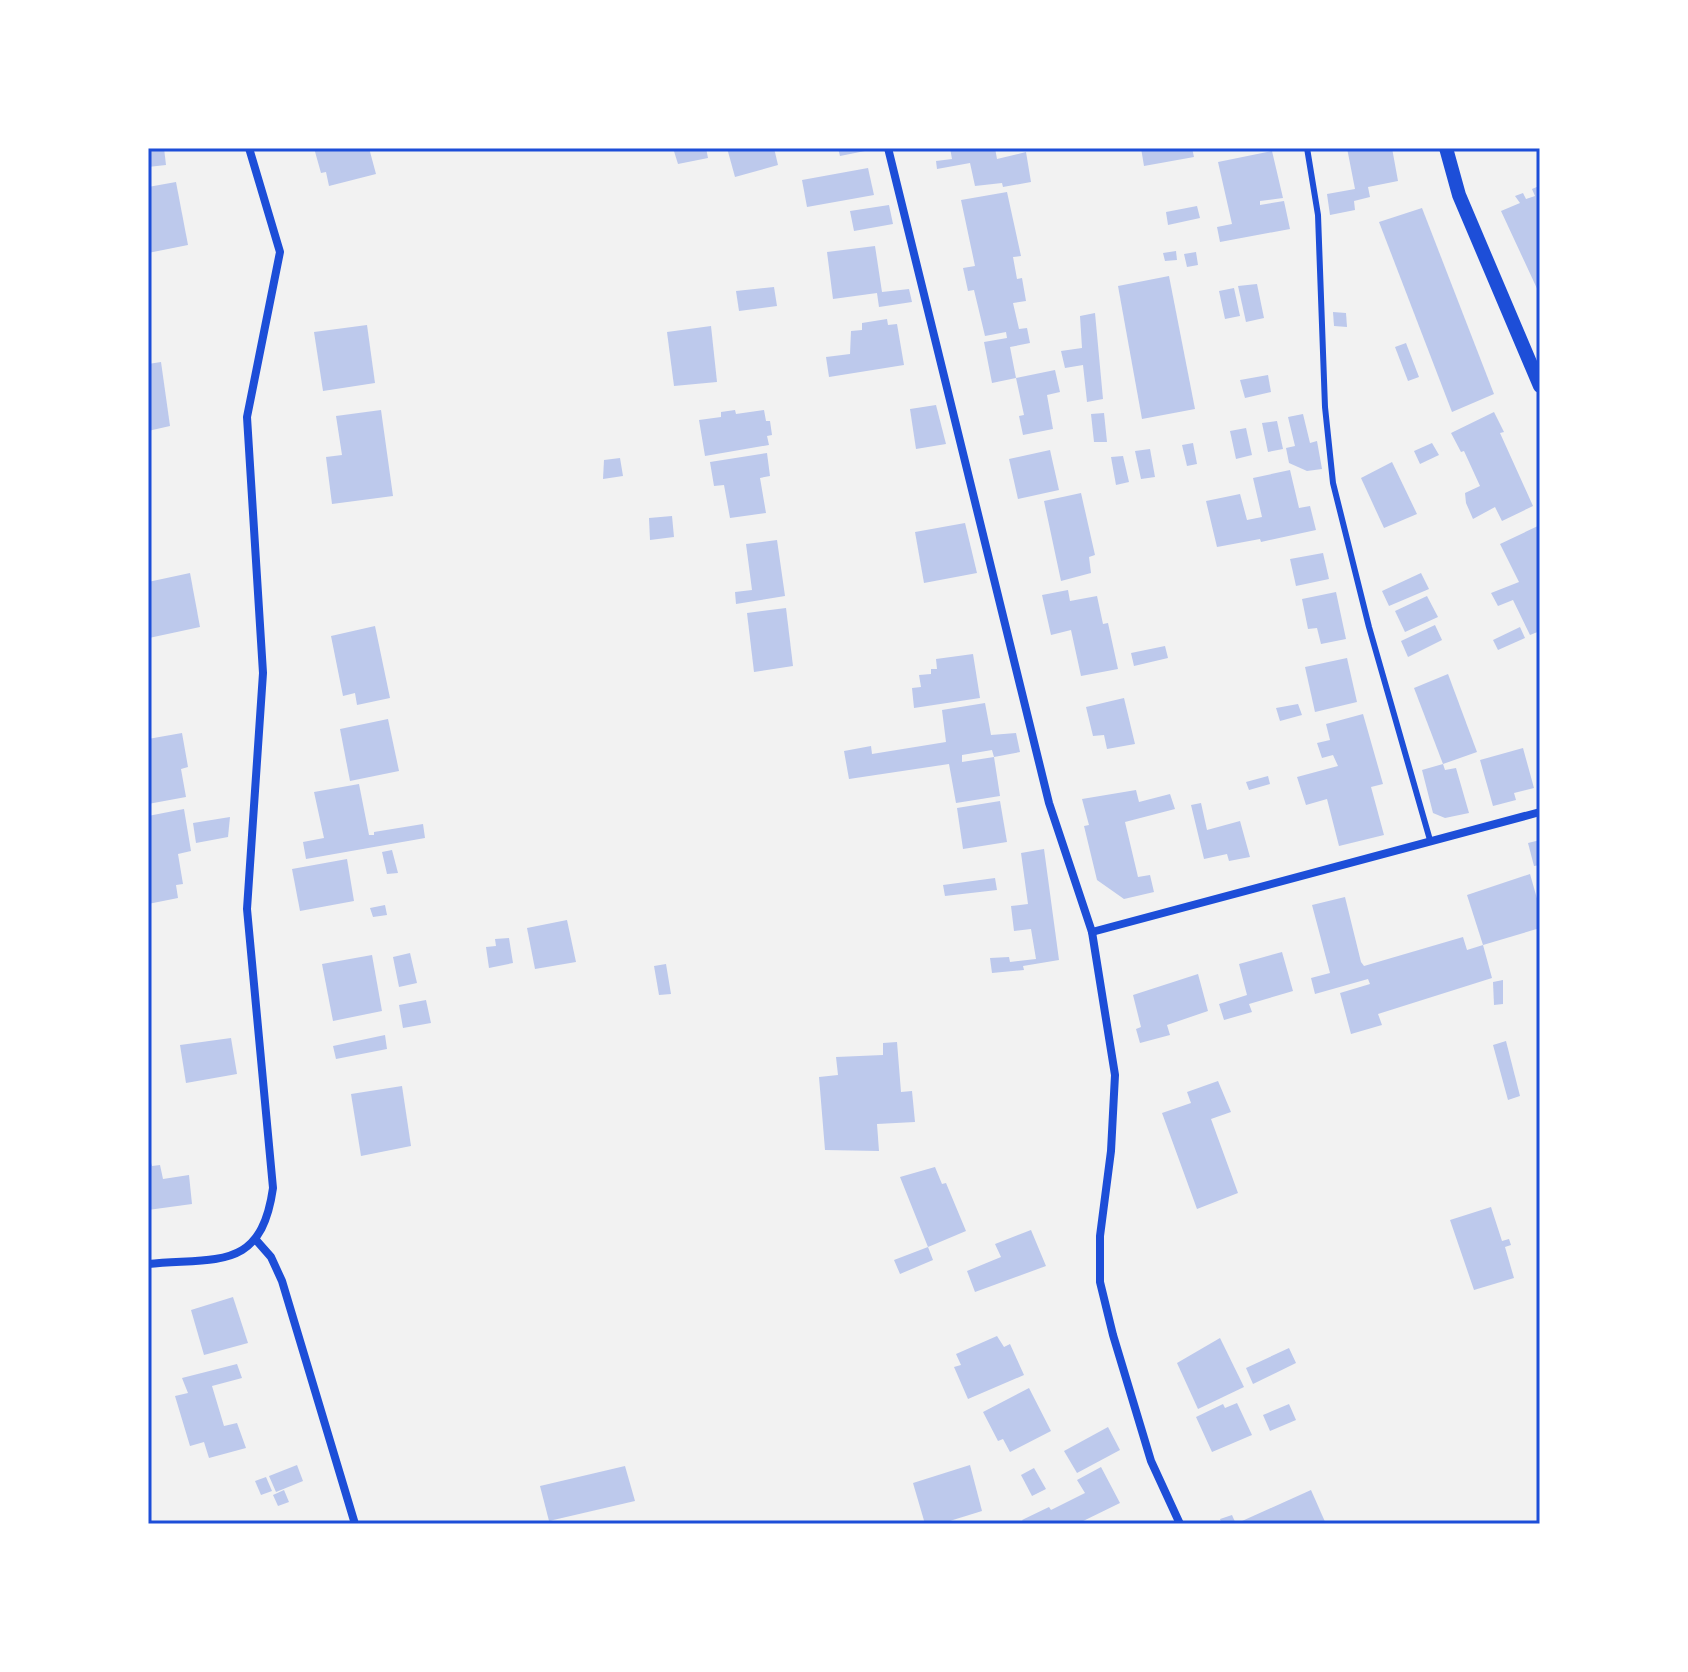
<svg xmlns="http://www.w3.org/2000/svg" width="1688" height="1672" font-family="'IBM Plex Sans',sans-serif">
<rect width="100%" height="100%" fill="#f2f2f2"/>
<!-- building -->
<g fill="#bdc9ec" fill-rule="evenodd">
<polygon points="148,148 164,148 166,165 148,167"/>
<polygon points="314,148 369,148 376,174 329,186 326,172 321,173"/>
<polygon points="673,148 706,148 708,158 678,164"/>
<polygon points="727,148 774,148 778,165 735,177"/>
<polygon points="838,148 875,148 875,149 840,156"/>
<polygon points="950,148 995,148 997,159 1026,152 1031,182 1003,187 1002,183 975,186 970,163 937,169 936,161 952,159"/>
<polygon points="1141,148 1192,148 1194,157 1144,166"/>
<polygon points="1347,148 1392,148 1398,181 1368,187 1370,197 1354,201 1355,210 1330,215 1327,194 1355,189"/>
<polygon points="1272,151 1283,198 1260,201 1260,205 1284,201 1290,229 1220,242 1217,227 1232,224 1218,162"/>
<polygon points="868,168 874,195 807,207 802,180"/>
<polygon points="176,182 188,245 148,253 148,187"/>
<polygon points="1539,186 1540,188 1540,295 1501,211 1520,203 1515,196 1523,193 1526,199 1535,196 1532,189"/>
<polygon points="1007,192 1021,256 1013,257 1017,279 1022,278 1026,301 1013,303 1019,329 1027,328 1030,343 1010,347 1016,378 992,383 984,342 1007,338 1006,332 985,336 974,290 968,291 963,268 975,266 961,200"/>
<polygon points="889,205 893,224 854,231 850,211"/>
<polygon points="1197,206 1200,218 1168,225 1166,212"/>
<polygon points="1422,208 1494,394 1452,412 1379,222"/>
<polygon points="875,246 882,292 909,289 912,302 879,307 877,293 833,299 827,252"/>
<polygon points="1176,251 1177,260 1165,261 1163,253"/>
<polygon points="1196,252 1198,265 1187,267 1184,254"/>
<polygon points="1169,276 1195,409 1142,419 1118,286"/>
<polygon points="1257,284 1264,318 1246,322 1238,286"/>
<polygon points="774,287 777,306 739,311 736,291"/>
<polygon points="1234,288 1240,316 1225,319 1219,291"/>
<polygon points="1333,312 1346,313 1347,327 1334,326"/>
<polygon points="1095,313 1103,399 1087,402 1083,365 1065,368 1061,351 1082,348 1080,316"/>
<polygon points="887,319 888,325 897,324 904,365 829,377 826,357 850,354 851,331 862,330 862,323"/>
<polygon points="367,325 375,383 323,391 314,332"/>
<polygon points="711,326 717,382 674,386 667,332"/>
<polygon points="1406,343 1419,377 1408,381 1395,347"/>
<polygon points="161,362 170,426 148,431 148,364"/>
<polygon points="1055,370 1060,392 1047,395 1053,429 1023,435 1019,416 1024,415 1016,378"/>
<polygon points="1268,375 1271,392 1245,398 1240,380"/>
<polygon points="936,405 946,444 916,449 910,409"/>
<polygon points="381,410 393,496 332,504 326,457 342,455 336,416"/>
<polygon points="735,410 736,414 764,410 766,421 770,421 772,435 767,436 769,445 705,456 699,420 721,417 721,412"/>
<polygon points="1494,412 1504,432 1500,433 1533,506 1502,521 1495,507 1473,519 1466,503 1465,493 1480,486 1464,451 1461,452 1451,433"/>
<polygon points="1104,413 1107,442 1094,442 1091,414"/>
<polygon points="1303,414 1310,443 1317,441 1322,469 1307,471 1289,463 1286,448 1295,446 1288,417"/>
<polygon points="1277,421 1283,449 1268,452 1262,423"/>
<polygon points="1246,428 1252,455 1236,459 1230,431"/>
<polygon points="1193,443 1197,464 1187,466 1182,445"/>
<polygon points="1432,443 1439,455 1420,464 1414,451"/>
<polygon points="1150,449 1155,477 1141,479 1135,451"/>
<polygon points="1050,450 1059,490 1018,499 1009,459"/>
<polygon points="767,453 770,476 760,478 766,513 730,518 724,485 714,486 710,462"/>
<polygon points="1123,456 1129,482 1116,485 1111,457"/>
<polygon points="620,458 623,476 603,479 604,460"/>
<polygon points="1392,462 1417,514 1384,528 1361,478"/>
<polygon points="1290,470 1299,508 1310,506 1316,530 1261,542 1260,539 1217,547 1206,501 1240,494 1247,520 1262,517 1253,478"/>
<polygon points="1081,493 1095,555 1089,557 1091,573 1061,581 1044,501"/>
<polygon points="672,516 674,537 650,540 649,518"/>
<polygon points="965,523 977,573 924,583 915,532"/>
<polygon points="1540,525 1540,631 1530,635 1513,600 1498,606 1491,593 1519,582 1500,544"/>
<polygon points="777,540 785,596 736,604 735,592 752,590 746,544"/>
<polygon points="1323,553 1329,579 1296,586 1290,559"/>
<polygon points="190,573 200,627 149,638 148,582"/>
<polygon points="1421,573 1429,589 1389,606 1382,591"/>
<polygon points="1068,590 1070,601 1097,596 1103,624 1108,623 1118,669 1081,676 1071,630 1051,635 1042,595"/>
<polygon points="1336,592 1346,639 1321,644 1317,628 1308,629 1302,599"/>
<polygon points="1427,596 1438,617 1405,632 1395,611"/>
<polygon points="786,608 793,666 754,672 747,613"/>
<polygon points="1435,625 1442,640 1408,657 1401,641"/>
<polygon points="375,626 390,698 357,705 355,693 343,696 331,636"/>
<polygon points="1520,627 1525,638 1498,650 1493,640"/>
<polygon points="1165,646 1168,658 1134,666 1131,653"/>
<polygon points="973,654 980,698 914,708 912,688 921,687 919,675 931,674 931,669 937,669 936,659"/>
<polygon points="1347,658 1357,702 1315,712 1305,667"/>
<polygon points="1448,674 1477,752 1443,764 1414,688"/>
<polygon points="1124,698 1135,744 1107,749 1104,735 1093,736 1086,707"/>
<path d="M985,703L991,735L1016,733L1020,752L994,757L1000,796L956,803L949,764L849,779L844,751L871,746L872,754L946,742L942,710ZM992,750L994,757L962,762V755Z"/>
<polygon points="1298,704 1302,715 1280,721 1276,708"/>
<polygon points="1363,714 1383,784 1371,787 1384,835 1339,846 1327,799 1306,805 1297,777 1338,766 1333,755 1322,758 1317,743 1330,740 1326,724"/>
<polygon points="388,719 399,771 350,781 340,729"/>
<polygon points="182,733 188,767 181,769 186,797 148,804 148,739"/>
<polygon points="1523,748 1534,788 1514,793 1516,800 1493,806 1480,760"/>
<polygon points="1443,764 1445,770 1456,768 1469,813 1445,818 1433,813 1422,770"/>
<polygon points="1268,776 1270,784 1249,790 1246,782"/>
<polygon points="359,784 369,835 374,835 374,832 423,824 425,838 306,859 303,842 324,838 314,792"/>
<polygon points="1136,790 1139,802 1170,794 1175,809 1125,822 1138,877 1150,875 1154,892 1124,899 1097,880 1084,826 1089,825 1082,799"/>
<polygon points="1000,801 1007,842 963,849 957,808"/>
<polygon points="1201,803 1207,830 1240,821 1250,857 1229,861 1227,854 1204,859 1191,805"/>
<polygon points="184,809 191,851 178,854 183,884 176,885 178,898 148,904 148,816"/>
<polygon points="230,817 228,837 196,843 193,823"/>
<polygon points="1540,840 1540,865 1534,866 1528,843"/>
<polygon points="1044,849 1059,960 1023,966 1024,970 992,973 990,958 1009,957 1010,962 1036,959 1031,929 1014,931 1011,906 1028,904 1021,853"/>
<polygon points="392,850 398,873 387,874 382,852"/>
<polygon points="347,859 354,901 300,911 292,869"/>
<polygon points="1530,874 1540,909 1540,928 1483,945 1467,895"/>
<polygon points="995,878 997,890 945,896 943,885"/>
<polygon points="1345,897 1361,962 1364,966 1463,937 1467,950 1483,945 1492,978 1378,1014 1382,1025 1351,1034 1340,993 1370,984 1368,979 1315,994 1311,978 1330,973 1312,905"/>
<polygon points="385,905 387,915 373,917 370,908"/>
<polygon points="567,920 576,962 535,969 527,928"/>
<polygon points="509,938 513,963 489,968 486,947 496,946 495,939"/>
<polygon points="1282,952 1293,991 1249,1004 1252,1012 1224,1020 1219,1004 1247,995 1239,964"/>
<polygon points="410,953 417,983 399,987 393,957"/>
<polygon points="372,955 382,1011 333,1021 322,964"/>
<polygon points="666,964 671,994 659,995 654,966"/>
<polygon points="1198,974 1208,1011 1167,1025 1170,1035 1140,1043 1136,1029 1141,1027 1133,995"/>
<polygon points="1503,980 1503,1004 1494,1005 1493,982"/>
<polygon points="426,1000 431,1023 403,1028 399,1005"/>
<polygon points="385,1035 387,1049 336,1059 333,1046"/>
<polygon points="231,1038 237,1074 186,1083 180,1045"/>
<polygon points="1506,1041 1520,1096 1508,1100 1493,1045"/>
<polygon points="897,1042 901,1092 912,1091 915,1122 877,1124 879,1151 825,1150 819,1077 838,1075 836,1057 883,1055 883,1043"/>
<polygon points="1218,1081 1231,1112 1211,1119 1238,1193 1197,1209 1162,1113 1191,1103 1187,1092"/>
<polygon points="402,1086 411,1146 361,1156 351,1094"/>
<polygon points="148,1153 152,1166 160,1165 163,1179 189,1175 192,1204 148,1210"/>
<polygon points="935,1167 942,1184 946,1183 966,1231 928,1247 933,1260 900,1274 894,1260 928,1247 900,1177"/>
<polygon points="1491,1207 1502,1241 1509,1239 1511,1245 1505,1247 1514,1278 1474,1290 1450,1220"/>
<polygon points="1031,1230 1046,1266 975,1292 967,1271 1001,1257 995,1244"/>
<polygon points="233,1297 248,1343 204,1355 191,1310"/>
<polygon points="997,1336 1004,1347 1010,1344 1024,1375 968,1399 954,1367 961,1365 956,1354"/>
<polygon points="1220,1338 1244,1387 1198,1409 1177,1363"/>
<polygon points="1289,1348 1296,1363 1253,1384 1246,1368"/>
<polygon points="237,1364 242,1378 212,1386 224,1426 237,1423 246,1448 209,1458 204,1442 190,1446 175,1396 188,1393 182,1378"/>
<polygon points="1029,1388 1051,1431 1010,1452 1003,1439 998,1441 983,1412"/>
<polygon points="1237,1403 1252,1435 1212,1452 1196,1417 1223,1404 1225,1408"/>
<polygon points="1289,1404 1296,1420 1270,1431 1263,1415"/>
<polygon points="1108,1427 1120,1450 1077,1473 1064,1451"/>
<polygon points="297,1465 303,1481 276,1492 269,1476"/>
<polygon points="970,1465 982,1511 940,1524 925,1524 913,1483"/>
<polygon points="625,1466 635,1501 549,1521 540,1486"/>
<polygon points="1101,1467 1120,1503 1077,1524 1025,1524 1022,1520 1049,1507 1051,1510 1085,1493 1077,1480"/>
<polygon points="1034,1468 1046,1489 1032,1496 1021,1475"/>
<polygon points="266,1477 272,1491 261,1495 255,1481"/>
<polygon points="284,1490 289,1502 278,1506 273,1495"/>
<polygon points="1311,1490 1326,1524 1243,1524 1242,1521"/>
<polygon points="1232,1515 1236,1524 1222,1524 1220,1519"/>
</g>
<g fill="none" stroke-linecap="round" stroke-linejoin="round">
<!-- service -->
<polyline stroke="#1d4ed8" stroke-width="6" points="1307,148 1318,215 1325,407 1333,483 1369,627 1430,840"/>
<!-- minor -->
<g stroke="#1d4ed8" stroke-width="8">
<polyline points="888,148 1049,803 1092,932 1115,1075 1111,1151 1100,1236 1100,1282 1113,1335 1151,1461 1180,1524"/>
<polyline points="1092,932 1540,812"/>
<polyline points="256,1240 271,1257 282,1281 355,1524"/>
<path d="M148,1264C217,1257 261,1272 273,1188L247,909L263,673L247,417L280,252L249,148"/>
</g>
<!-- tertiary -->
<polyline stroke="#1d4ed8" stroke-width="14" points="1446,148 1459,195 1540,386"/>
</g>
<!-- border -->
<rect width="1688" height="1672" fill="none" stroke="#ffffff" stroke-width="300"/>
<rect x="150" y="150" width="1388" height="1372" fill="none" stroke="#1d4ed8" stroke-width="3"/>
</svg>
